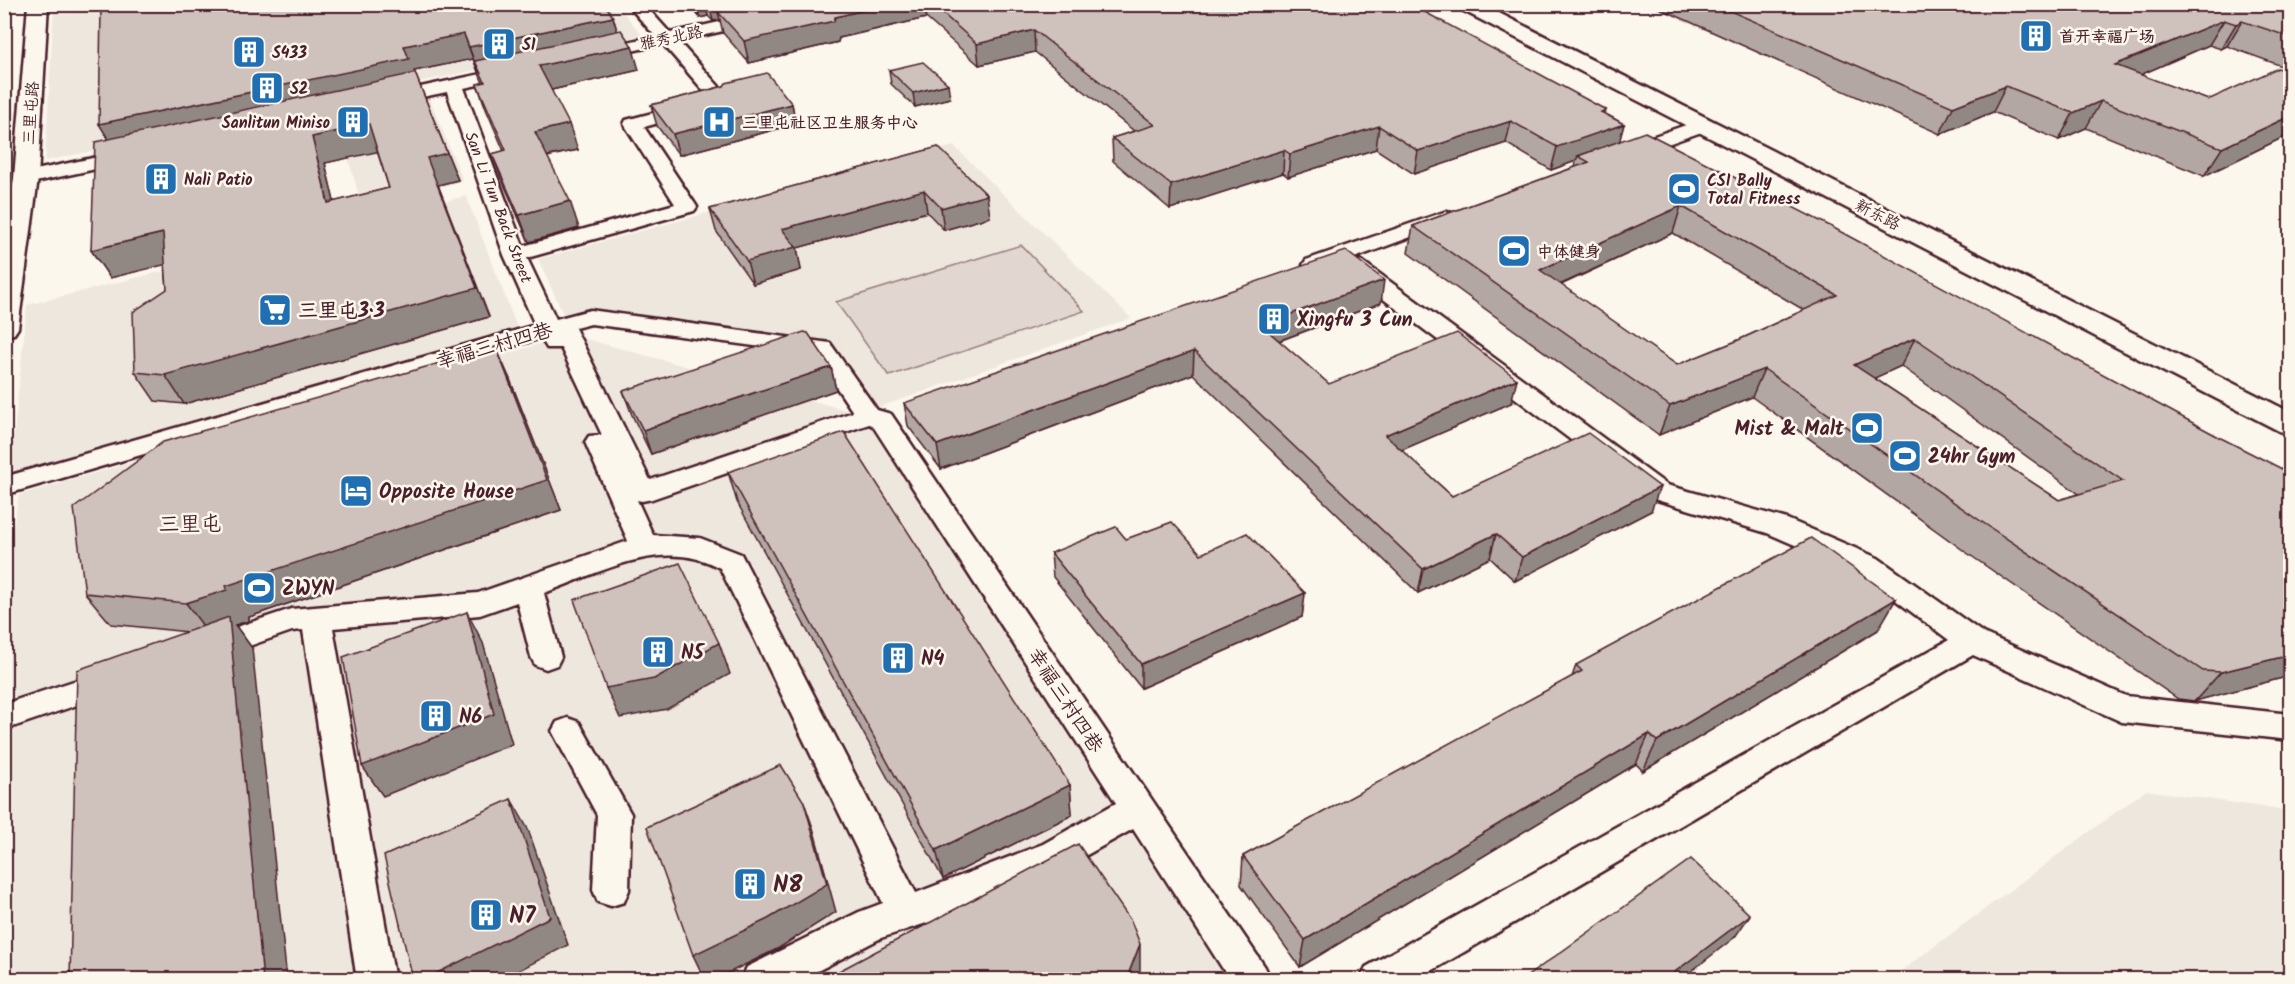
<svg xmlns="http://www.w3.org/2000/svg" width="2295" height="984" font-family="Kalam,'LXGW WenKai TC',sans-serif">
<rect width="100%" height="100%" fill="#fbf7ec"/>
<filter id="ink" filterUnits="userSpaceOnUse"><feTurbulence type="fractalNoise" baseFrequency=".0167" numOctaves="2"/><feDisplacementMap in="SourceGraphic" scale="12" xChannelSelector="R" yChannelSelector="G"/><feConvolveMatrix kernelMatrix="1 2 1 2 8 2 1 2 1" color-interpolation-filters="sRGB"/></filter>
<g filter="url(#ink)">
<!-- built -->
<g fill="#eee7de">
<polygon points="54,5 617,5 642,35 45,161"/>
<polygon points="429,97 463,181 362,206 336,117"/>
<polygon points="954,146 1131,318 877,408 828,343 601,315 597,307 564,316 538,259"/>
<polygon points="466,196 518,330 10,474 27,305"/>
<polygon points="571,335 868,416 1251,980 5,980 4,575 19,495"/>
<polygon points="2146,790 2290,811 2290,979 1890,979"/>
</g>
<!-- green -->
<polygon fill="#e2d7d0" stroke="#967b7e" stroke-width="1.5" points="1021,245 1084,311 889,376 836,302"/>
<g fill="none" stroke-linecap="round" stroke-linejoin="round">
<defs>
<g id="street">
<path d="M627,4H644L670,33L800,4H832L824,9L678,41L731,100L728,104L644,127L697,207L694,211L527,258L556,319L590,310L830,343L877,410L891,414L1265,967L1271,980H1230L1133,829L1067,866L957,913L881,938L800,980H741L747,967L859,912L883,903L720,568C663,536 600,573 544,593L561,657L557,665L546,669L535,665L531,657L517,602L480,615L333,628L395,980H357L303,630L292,631L209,660L198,656L194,648L198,640L291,609L478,593L628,541L585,442L589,436L602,435L561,348H547L541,338L4,495V477L535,325L504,255L447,92L388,104L382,103L379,99L382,95L388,94L518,66L524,67L527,71L524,75L464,88L523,246L675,204L624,124L626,120L710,98L663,44L596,59L590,58L587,54L590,50L655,36ZM591,324L814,354L853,412L650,480L575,328ZM869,424L873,426L1116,803L1043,844L916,893L741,554L700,538L653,535L637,500L642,501L652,499Z"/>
<polygon points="1703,119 1710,121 1712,125 1710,129 1634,156 1620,156 1617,152 1620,148"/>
<polygon points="131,150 138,152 141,156 138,160 26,184 19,182 16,178 19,174 26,172"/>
<polygon points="1447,211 1454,213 1457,217 1454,221 1322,270 1314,272 1306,270 1303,265 1306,260"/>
<polygon points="1354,259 1362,261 1667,485 1787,519 1878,558 1983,633 2126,696 2290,714 2290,740 2122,722 1973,655 1416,980 1360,980 1366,967 1949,640 1858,572 1767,533 1647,497 1346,271 1343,266 1346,261"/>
<polygon points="110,669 121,672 126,681 121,690 4,730 4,704"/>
<polygon points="568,718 579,722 631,814 629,890 624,902 611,906 598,902 593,890 597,815 552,731 557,722"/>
</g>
<g id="secondary">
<polygon points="28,4 48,4 38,178 18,328 14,334 4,336 4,236 14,178"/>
<polygon points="1456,4 1481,4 2290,412 2290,434 2279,431 1458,8"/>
</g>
</defs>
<!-- street casing -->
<use href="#street" stroke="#4a1f2b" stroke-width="5"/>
<!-- secondary casing -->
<use href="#secondary" stroke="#4a1f2b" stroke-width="5"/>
<!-- street -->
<use href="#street" fill="#fbf7ec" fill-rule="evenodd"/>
<!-- secondary -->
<use href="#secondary" fill="#fbf7ec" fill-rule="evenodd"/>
</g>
<!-- wall -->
<g fill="#b2a7a2" stroke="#4a1f2b" stroke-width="1.5" fill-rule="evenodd">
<path d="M689,4H1410L1624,124L1619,141L2217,436L2290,676L2195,701L2178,699L1967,553L1752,397L1659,435L1408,253L1413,226L1575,167L1576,161L1551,170L1506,143L1414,174L1376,149L1288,177L1283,173L1170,209L1113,161L1112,138L1134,131L1035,52L979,65L926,18L839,38L838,42L749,63L723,33L720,20L713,21L708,16L700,18ZM1673,233L1804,310L1734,342L1677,365L1561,285ZM1901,366L2079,494L2059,500L1874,378Z"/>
<polygon points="1650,4 2290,4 2290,69 2227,46 2221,49 2209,45 2140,75 2208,100 2290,72 2290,134 2204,176 2086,128 2059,140 1993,112 1940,134"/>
<path d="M101,10L613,17L617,31L639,70L551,90L578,150L547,157L579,228L529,242L502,180L492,154L504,151L486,109L477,84L483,83L473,59L414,71L458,180L438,185L489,317L184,404L155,401L135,372L167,289L165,264L110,278L91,250L108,139ZM377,151L389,188L334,202L325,163Z"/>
<polygon points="889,70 950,98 915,107 891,84"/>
<polygon points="724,86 792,104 796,124 679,155 657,126 651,105"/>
<polygon points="938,147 990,217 944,230 927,212 797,248 801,270 753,284 716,231 710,209"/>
<polygon points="1381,303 1279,341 1329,384 1511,403 1401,450 1452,496 1651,511 1515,581 1490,558 1418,593 1193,374 941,469 908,426 904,403"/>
<polygon points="831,367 836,390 651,454 632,415 623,391"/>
<polygon points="509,377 561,510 249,617 249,621 235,625 252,648 188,632 111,624 85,593"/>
<polygon points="728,472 1070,785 1072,815 943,879 737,502"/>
<polygon points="1126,539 1201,554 1305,593 1302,617 1141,688 1053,577 1051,553"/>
<polygon points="1878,630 1643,771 1636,764 1300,967 1241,885 1243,856 1572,677 1576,665"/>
</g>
<!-- shaded-wall -->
<g fill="#918884" stroke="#4a1f2b" stroke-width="1.5">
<polygon points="696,4 705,4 708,16 700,18"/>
<polygon points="709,4 787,4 718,12 720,20 713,21"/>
<polygon points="889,4 924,4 926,18 839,38 838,42 749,63 744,41 835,17"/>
<polygon points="613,17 620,41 475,61 479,72 478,72 469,47"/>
<polygon points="2224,20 2209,45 2101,92 2115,65"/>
<polygon points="2242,21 2227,46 2221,49 2236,24"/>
<polygon points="1034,30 1035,52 979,65 977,44"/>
<polygon points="464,34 473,59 414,71 425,98 458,180 438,185 489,317 184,404 165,375 427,158 420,85 115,150 99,124 404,46"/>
<polygon points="632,46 639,70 547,91 539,66"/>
<polygon points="948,84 950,98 915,107 913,93"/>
<polygon points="2006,86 1993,112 1940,134 1953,107"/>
<polygon points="2101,101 2086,128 2059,140 2073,113"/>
<polygon points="792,104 796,124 679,155 673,134"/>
<polygon points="1606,110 1601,132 1624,124 1618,147 1578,156 1576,161 1551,170 1557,147 1601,112"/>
<polygon points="2290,116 2290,134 2204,176 2222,148"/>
<polygon points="1511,121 1506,143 1414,174 1418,151"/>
<polygon points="369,124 381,151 325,163 341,231 328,203 312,137"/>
<polygon points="569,124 578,150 544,157 535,132"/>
<polygon points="1379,126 1376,149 1288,177 1290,154"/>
<polygon points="1284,150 1283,173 1170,209 1171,185"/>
<polygon points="924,190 927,212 797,248 801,270 753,284 747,261 782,229"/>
<polygon points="987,195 990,217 944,230 941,208"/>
<polygon points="570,201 579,228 529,242 519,215"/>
<polygon points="1681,206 1673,233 1533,297 1540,270"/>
<polygon points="163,233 180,261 110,278 91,250"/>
<polygon points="1384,280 1381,303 1259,348 1261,325"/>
<polygon points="1915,338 1901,366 1840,394 1854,365"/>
<polygon points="496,347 509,377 561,510 249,617 249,621 235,625 252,648 287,980 263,980 209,634 186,603 226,586"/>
<polygon points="1194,351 1193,374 941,469 937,445"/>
<polygon points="831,367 836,390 651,454 643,430"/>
<polygon points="1764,369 1752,397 1659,435 1670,406"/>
<polygon points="1517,379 1511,403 1381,459 1385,435"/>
<polygon points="1660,487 1651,511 1515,581 1522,557"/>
<polygon points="1496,534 1490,558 1418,593 1423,569"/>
<polygon points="1305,593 1302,617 1141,688 1141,664"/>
<polygon points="1896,599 1878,630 1643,771 1657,741"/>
<polygon points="467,612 483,643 512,744 383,796 362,766"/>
<polygon points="719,643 730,674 667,709 620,718 606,688"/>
<polygon points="2290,655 2290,676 2195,701 2221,672"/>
<polygon points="1649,734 1636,764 1300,967 1305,940"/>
<polygon points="1070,785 1072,815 943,879 936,850"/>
<polygon points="511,799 528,829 568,945 500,980 423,980"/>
<polygon points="804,802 814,831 836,912 779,948 714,980 705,980 693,955"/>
<polygon points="1750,915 1735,937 1680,980 1664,980"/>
<polygon points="1140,944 1140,972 1137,980 1126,980"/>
</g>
<!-- building -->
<g fill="#cfc2bc" stroke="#4a1f2b" stroke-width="1.5" fill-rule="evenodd">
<polygon points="103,4 605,4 613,17 469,47 464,34 404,46 409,59 99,124 101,10"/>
<polygon points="755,4 889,4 835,17 834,21 744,41 718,12"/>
<polygon points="932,4 1410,4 1606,110 1601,112 1624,124 1557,147 1511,121 1418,151 1379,126 1290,154 1284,150 1171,185 1112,138 1155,125 1034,30 977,44"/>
<polygon points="1714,4 2290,4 2290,37 2242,21 2236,24 2224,20 2115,65 2208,100 2278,68 2290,72 2290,116 2222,148 2101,101 2073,113 2006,86 1953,107"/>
<polygon points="621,30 632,46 539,66 569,124 535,132 570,201 519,215 492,154 506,150 477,84 485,82 475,61"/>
<polygon points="923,62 948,84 913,93 889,70"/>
<path d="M415,73L447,153L427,158L477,288L165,375L135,372L133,312L167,289L163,233L91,250L95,142ZM369,124L389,188L328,203L312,137Z"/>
<polygon points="767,73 792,104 673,134 651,105 724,86 726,83"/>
<path d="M1645,132L1830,226L2217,436L2290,473V655L2221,672L2203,671L1985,524L1764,369L1670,406L1413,226L1589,162L1578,156ZM1681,206L1837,295L1734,342L1677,365L1540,270ZM1915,338L2123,481L2059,500L1854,365Z"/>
<polygon points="938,147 987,195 941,208 924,190 782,229 796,247 747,261 710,209"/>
<polygon points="1346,251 1384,280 1261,325 1329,384 1457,333 1517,379 1385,435 1452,496 1588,433 1660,487 1522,557 1496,534 1423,569 1194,351 937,445 904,403"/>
<polygon points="804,332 808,333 831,367 643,430 623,391"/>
<polygon points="496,347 547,480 226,586 227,590 186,603 85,593 74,508 163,442"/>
<polygon points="844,432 1070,785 936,850 728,472"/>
<polygon points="1172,522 1201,554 1247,533 1305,593 1141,664 1051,553 1116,527 1126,539"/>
<polygon points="1811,538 1896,599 1657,741 1649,734 1305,940 1243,856 1582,671 1576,665"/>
<polygon points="680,563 719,643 654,679 606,688 574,600"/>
<polygon points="467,612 494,714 362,766 343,657"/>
<polygon points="229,617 263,980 70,980 77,670"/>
<polygon points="781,765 804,802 827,884 768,919 693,955 647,827"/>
<polygon points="511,799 550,917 423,980 413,980 384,856"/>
<polygon points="1078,844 1131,921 1140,944 1126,980 822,980"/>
<polygon points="1691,859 1750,915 1664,980 1522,980"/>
</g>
</g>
<!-- icons -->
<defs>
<symbol id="building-square" viewBox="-11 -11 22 22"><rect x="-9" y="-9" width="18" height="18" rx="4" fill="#1f6fb2" stroke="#fbf7ec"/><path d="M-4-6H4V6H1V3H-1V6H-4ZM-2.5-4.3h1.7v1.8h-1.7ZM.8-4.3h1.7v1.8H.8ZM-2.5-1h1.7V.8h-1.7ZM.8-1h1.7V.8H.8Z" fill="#fff"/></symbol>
<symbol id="hospital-square" viewBox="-11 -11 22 22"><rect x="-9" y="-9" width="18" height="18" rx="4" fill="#1f6fb2" stroke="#fbf7ec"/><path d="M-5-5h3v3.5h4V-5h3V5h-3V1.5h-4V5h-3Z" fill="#fff"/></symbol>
<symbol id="stadium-square" viewBox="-11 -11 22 22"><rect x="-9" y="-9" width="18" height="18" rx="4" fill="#1f6fb2" stroke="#fbf7ec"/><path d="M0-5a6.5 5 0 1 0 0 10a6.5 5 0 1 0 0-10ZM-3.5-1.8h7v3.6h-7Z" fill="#fff"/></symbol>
<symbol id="supermarket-square" viewBox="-11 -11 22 22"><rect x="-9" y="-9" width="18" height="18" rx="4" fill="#1f6fb2" stroke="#fbf7ec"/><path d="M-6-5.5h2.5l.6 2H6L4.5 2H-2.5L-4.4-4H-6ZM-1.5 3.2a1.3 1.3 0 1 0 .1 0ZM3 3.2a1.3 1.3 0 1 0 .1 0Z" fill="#fff"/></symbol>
<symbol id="hotel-square" viewBox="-11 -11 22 22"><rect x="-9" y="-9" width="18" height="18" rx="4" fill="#1f6fb2" stroke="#fbf7ec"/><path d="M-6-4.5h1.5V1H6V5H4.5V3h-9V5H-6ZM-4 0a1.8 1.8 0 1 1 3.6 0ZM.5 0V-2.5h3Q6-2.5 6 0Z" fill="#fff"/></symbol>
</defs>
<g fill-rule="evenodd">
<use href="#building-square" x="2017" y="17" width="38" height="38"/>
<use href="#building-square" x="480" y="25" width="38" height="38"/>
<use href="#building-square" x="230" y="33" width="38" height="38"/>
<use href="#building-square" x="248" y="69" width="38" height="38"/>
<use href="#building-square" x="334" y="103" width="38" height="38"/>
<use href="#hospital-square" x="700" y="103" width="38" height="38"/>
<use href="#building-square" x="142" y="160" width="38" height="38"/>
<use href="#stadium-square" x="1665" y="170" width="38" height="38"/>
<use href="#stadium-square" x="1495" y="232" width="38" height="38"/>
<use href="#supermarket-square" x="256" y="291" width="38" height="38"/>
<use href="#building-square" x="1255" y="300" width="38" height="38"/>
<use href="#stadium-square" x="1848" y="409" width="38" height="38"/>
<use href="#stadium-square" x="1886" y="437" width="38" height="38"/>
<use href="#hotel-square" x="337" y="472" width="38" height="38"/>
<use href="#stadium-square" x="240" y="569" width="38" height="38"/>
<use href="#building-square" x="639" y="633" width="38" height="38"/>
<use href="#building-square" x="879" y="639" width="38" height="38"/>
<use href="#building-square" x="417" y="697" width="38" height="38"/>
<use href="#building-square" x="731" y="865" width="38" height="38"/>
<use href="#building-square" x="467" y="896" width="38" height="38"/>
</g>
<g text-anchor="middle" stroke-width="5" stroke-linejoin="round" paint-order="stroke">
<!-- far-poi labels -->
<g font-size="16" font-weight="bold" fill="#4a1f2b" stroke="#fbf7ec" text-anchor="start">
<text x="2059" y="42">首开幸福广场</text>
<text x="522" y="50">S1</text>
<text x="272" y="58">S433</text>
<text x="290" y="94">S2</text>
<text x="330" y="128" text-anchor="end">Sanlitun Miniso</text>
<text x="742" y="128">三里屯社区卫生服务中心</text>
<text x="184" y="185">Nali Patio</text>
<text x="1707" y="186">CSI Bally<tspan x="1707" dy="18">Total Fitness</tspan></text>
<text x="1537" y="257">中体健身</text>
</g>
<!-- far-street labels -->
<g font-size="16" fill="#4a1f2b" stroke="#fbf7ec">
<text transform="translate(671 37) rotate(-12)" y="6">雅秀北路</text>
<text transform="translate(30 113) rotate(-86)" y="6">三里屯路</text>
<text transform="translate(499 207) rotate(69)" y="6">San Li Tun Back Street</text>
<text transform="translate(1878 214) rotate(27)" y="6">新东路</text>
</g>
<!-- poi labels -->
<g font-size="20" font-weight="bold" fill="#4a1f2b" stroke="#fbf7ec" text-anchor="start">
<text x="298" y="317">三里屯3·3</text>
<text x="1297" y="326">Xingfu 3 Cun</text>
<text x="1844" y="435" text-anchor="end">Mist &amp; Malt</text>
<text x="1928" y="463">24hr Gym</text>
<text x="379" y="498">Opposite House</text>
<text x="282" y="595">ZWYN</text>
<text x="681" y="659">N5</text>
<text x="921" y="665">N4</text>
<text x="459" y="723">N6</text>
</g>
<!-- street labels -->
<g font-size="20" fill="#4a1f2b" stroke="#fbf7ec">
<text transform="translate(494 345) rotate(-16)" y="7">幸福三村四巷</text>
<text transform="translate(1066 700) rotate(57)" y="7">幸福三村四巷</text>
</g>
<!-- neighbourhood labels -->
<g font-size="21" fill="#4a1f2b" stroke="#fbf7ec">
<text x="190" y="531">三里屯</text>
</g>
<!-- near-poi labels -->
<g font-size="24" font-weight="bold" fill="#4a1f2b" stroke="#fbf7ec" text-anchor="start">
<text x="773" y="892">N8</text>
<text x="509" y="923">N7</text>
</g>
</g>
<!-- margin -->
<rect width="2295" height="984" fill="none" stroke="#fbf7ec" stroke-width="24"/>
<rect x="12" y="12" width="2271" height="960" fill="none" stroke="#4a1f2b" stroke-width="2" filter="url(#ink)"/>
</svg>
